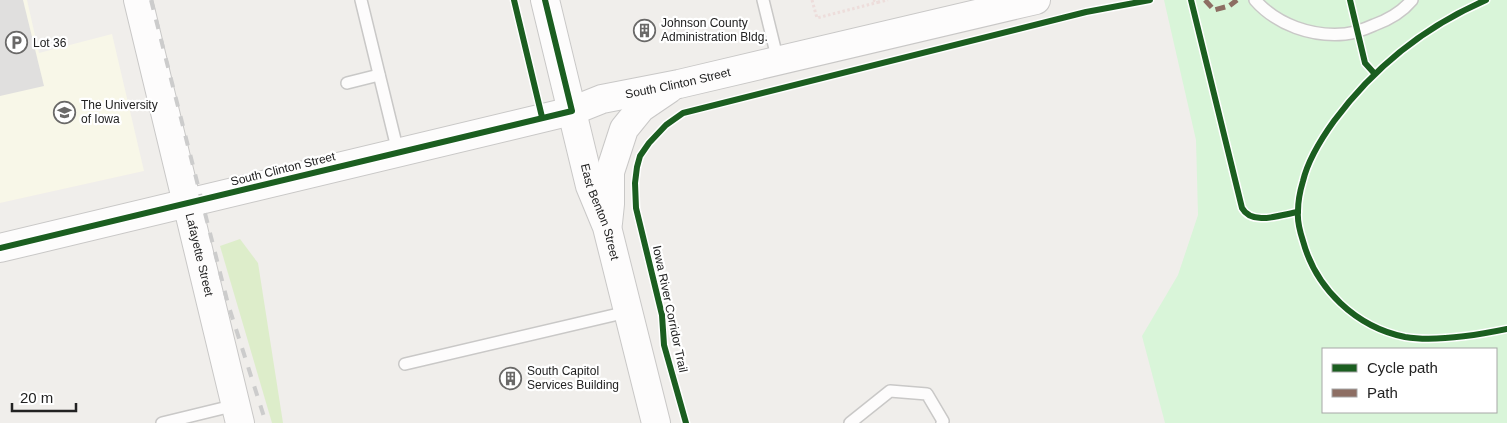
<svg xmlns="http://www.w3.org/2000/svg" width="1507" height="423" font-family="Arial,sans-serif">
<rect width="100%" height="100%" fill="#f0eeeb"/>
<!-- education -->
<polygon fill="#f8f7e8" points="0,0 27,0 39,53 112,34 144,171 0,203"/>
<!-- grass -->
<polygon fill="#ddedca" points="240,239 258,263 283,423 272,423 220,246"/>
<!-- park -->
<path fill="#d9f5d9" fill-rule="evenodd" d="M1164,0H1507V423H1165L1142,336L1178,275L1198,215L1196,140ZM1323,349H1496V412H1323Z"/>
<!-- parking -->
<polygon fill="#e0dfde" points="0,0 23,0 44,86 0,96"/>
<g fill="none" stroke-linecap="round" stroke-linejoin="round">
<defs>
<g id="service">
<polyline points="361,0 398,152"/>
<polyline points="763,0 778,61"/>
<path d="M1255,0C1277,25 1312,37 1345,34C1355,33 1365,29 1374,25C1388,20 1402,12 1412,0"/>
<polyline points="347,83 379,75"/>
<polyline points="405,364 627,312"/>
<polyline points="162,423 236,405"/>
<polyline points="850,423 890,391 927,394 943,421 942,423"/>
</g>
<g id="tertiary">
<path id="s1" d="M138,0L240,423"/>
<path id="s2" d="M545,0L590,186L607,227L656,423"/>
<polyline points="608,223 610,204 610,172 624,129 641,108 669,89"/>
<path id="s3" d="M0,248L572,111L602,99L679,84L1036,0"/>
</g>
</defs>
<!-- service casing -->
<use href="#service" stroke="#c9c8c7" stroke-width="14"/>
<!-- tertiary casing -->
<use href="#tertiary" stroke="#c9c8c7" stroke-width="30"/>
<!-- path -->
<g stroke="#eddddb" stroke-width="3" stroke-dasharray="2.5 2.5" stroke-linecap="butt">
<polyline points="812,0 817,18 879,2"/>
<polyline points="873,0 879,2 888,0"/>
</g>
<!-- service -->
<use href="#service" stroke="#fdfcfc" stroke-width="11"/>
<!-- tertiary -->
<use href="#tertiary" stroke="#fdfcfc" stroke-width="28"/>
<!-- rail -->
<polyline stroke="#ccc" stroke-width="4" stroke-dasharray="10 10" stroke-linecap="butt" points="151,0 228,304 266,423"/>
<!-- quiet -->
<polyline stroke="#8d6e63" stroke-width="5" stroke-dasharray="10 5" stroke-linecap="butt" points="1205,0 1214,10 1229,6 1237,0"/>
<defs>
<g id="cycleway">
<polyline points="514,0 542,117"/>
<path d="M1191,0L1242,208C1252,226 1280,215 1298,212"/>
<polyline points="1350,0 1365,63 1374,73"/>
<path d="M1486,0C1424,27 1374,67 1334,121C1321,139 1308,160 1303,181C1300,191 1298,202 1298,211C1297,221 1300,232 1303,241C1316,289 1356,327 1405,337C1434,342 1478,335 1507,329"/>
<polyline points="0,248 572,111 545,0"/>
<polyline points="686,423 664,345 662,315 636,208 635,183 637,167 640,156 649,143 666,125 683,113 1086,12 1150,0"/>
</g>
</defs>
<!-- cycleway casing -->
<use href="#cycleway" stroke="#fff" stroke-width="9"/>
<!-- cycleway -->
<use href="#cycleway" stroke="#1b5e20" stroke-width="6"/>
</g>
<!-- icons -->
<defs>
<symbol id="building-ring" viewBox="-11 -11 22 22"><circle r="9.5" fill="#fff" stroke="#6a6968" stroke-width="1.5"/><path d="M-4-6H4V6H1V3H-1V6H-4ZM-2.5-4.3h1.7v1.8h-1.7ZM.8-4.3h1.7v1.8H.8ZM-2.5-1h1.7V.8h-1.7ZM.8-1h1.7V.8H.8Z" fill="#6a6968"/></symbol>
<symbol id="parking-ring" viewBox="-11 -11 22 22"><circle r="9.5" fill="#fff" stroke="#6a6968" stroke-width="1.5"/><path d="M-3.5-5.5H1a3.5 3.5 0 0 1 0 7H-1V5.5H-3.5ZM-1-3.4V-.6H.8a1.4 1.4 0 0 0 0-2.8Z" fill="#6a6968"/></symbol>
<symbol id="university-ring" viewBox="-11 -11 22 22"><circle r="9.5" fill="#fff" stroke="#6a6968" stroke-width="1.5"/><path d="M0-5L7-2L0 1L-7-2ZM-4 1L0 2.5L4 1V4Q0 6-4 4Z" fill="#6a6968"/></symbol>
</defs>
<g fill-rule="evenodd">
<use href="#building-ring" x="632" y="18" width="25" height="25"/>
<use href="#parking-ring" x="4" y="30" width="25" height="25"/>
<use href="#university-ring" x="52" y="100" width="25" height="25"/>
<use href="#building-ring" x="498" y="366" width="25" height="25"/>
</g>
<g text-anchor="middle" stroke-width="4.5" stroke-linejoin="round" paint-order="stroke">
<!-- poi labels -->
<g font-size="12" fill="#222" stroke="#fff" text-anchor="start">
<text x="661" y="27">Johnson County<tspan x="661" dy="14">Administration Bldg.</tspan></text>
<text x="33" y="47">Lot 36</text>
<text x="81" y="109">The University<tspan x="81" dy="14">of Iowa</tspan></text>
<text x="527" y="375">South Capitol<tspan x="527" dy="14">Services Building</tspan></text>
</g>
<!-- street labels -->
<g font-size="12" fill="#222" stroke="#fff">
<text dy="4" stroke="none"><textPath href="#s3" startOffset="698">South Clinton Street</textPath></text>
<text transform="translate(283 169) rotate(-14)" y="4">South Clinton Street</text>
<text dy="4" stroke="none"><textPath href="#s2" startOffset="219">East Benton Street</textPath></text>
<text dy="4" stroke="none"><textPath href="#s1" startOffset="262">Lafayette Street</textPath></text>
<text transform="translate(670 309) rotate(78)" y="4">Iowa River Corridor Trail</text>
</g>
</g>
<!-- legend -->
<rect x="1322" y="348" width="175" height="65" fill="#ffffff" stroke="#a7a7a7"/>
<rect x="1332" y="364" width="25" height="8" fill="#1b5e20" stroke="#a7a7a7"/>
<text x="1367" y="373" font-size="15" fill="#222222">Cycle path</text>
<rect x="1332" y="389" width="25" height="8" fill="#8d6e63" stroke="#a7a7a7"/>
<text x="1367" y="398" font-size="15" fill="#222222">Path</text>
<!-- scale -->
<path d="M12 403v8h64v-8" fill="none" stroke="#222222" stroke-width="2.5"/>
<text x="20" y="403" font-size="15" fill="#222222" stroke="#ffffff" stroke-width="4" paint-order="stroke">20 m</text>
</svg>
